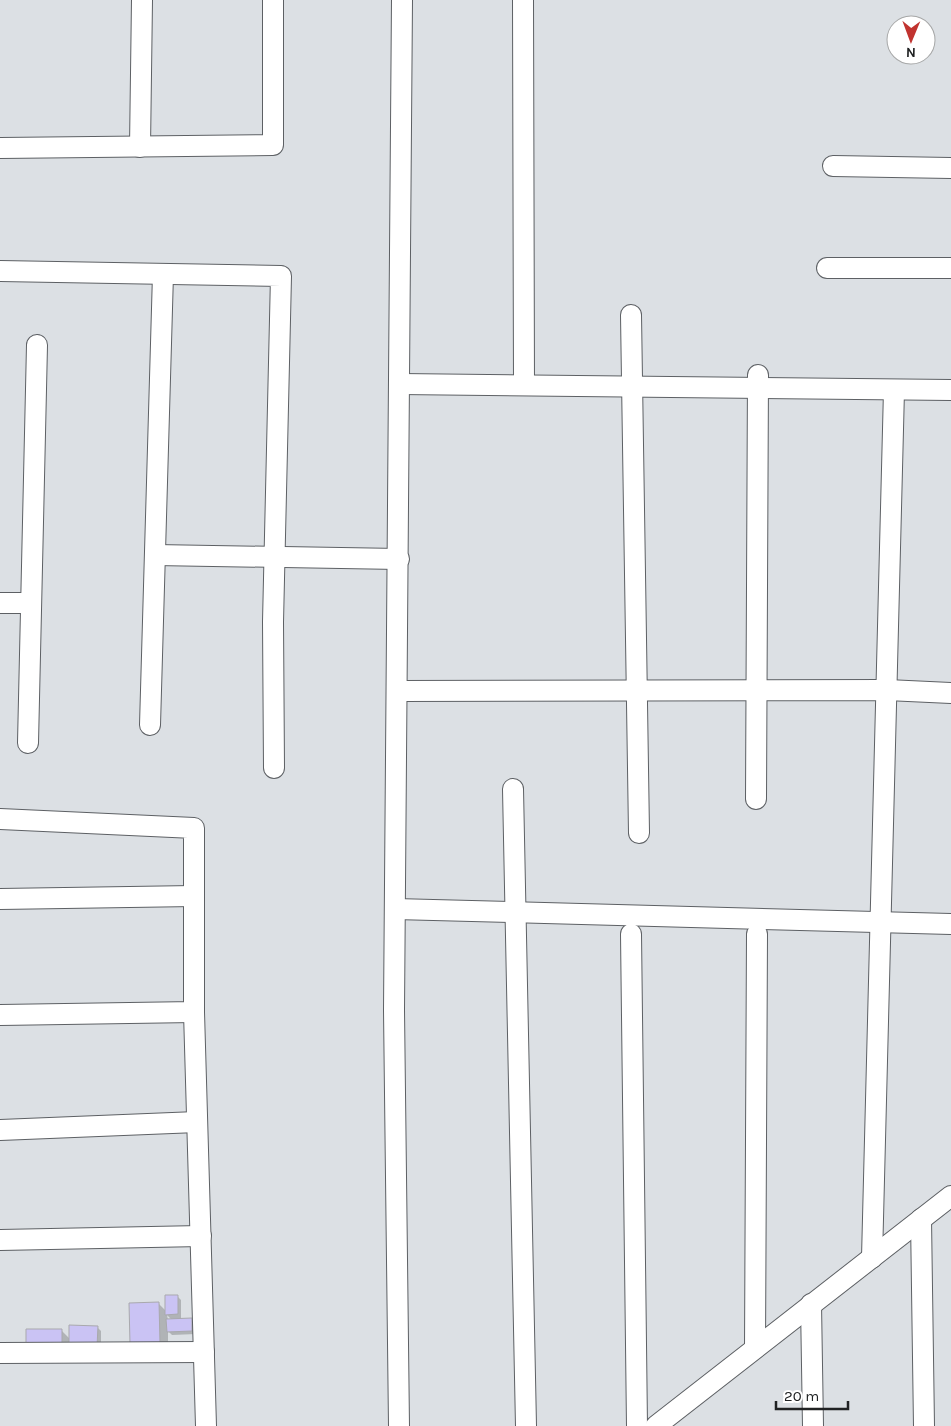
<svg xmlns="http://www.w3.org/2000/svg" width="951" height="1426" font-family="Karla,sans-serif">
<rect width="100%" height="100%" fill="#dce0e4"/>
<!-- shadow -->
<g fill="#0003" fill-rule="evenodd">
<path d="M177,1296L181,1300V1320L191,1319L195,1323L196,1334L172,1335L168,1331V1351L140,1352L159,1304L166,1311ZM167,1315L172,1320H168Z"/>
<polygon points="97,1327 101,1331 101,1351 35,1355 61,1330 70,1339"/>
</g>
<!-- building -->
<g fill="#cac3f4" stroke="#a9a9ad">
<polygon points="165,1295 178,1295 178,1314 165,1315"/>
<polygon points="159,1302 160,1343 130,1344 129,1303"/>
<polygon points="192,1318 192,1331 167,1332 166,1319"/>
<polygon points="69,1325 98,1326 97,1347 69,1346"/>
<polygon points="26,1329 62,1329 62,1350 26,1347"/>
</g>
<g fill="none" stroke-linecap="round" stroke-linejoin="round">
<defs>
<g id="street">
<polyline points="523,0 524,385"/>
<polyline points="140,147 142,0"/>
<polyline points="0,148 273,145 273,0"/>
<polyline points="833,166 951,168"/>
<polyline points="827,268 951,268"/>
<polyline points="0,271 281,276 273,622 274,768"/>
<polyline points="631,315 639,833"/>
<polyline points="400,384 951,390"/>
<polyline points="155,555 399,559"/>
<polyline points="0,603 31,603"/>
<polyline points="398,691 887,690 951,693"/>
<polyline points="150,725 163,274"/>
<polyline points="28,743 37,345"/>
<polyline points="513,789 526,1426"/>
<polyline points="756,799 758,375"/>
<polyline points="0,819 194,828 194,1012 0,1015"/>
<polyline points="0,899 194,896"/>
<polyline points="395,909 951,924"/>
<polyline points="631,934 637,1426"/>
<polyline points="194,1012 206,1426"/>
<polyline points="0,1130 197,1122"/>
<polyline points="921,1219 924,1426"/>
<polyline points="0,1240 201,1236"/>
<polyline points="872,1258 894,390"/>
<polyline points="811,1304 813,1426"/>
<polyline points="755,1348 757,934"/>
<polyline points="0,1353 204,1352"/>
<polyline points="399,1426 394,1010 402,0"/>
<polyline points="656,1426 951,1196"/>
</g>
</defs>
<!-- street casing -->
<use href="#street" stroke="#5d6064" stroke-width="22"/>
<!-- street -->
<use href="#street" stroke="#fff" stroke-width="20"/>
</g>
<!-- north arrow -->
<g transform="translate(911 40) rotate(181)"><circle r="24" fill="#ffffff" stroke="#a6a7a7"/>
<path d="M0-4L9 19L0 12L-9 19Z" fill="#c1332f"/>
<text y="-8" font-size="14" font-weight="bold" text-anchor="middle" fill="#202223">N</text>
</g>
<!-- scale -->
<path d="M776 1401v8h72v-8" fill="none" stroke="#202223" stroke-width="2.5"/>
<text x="784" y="1401" font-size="15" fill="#202223" stroke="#ffffff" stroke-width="4" paint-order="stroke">20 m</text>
</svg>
